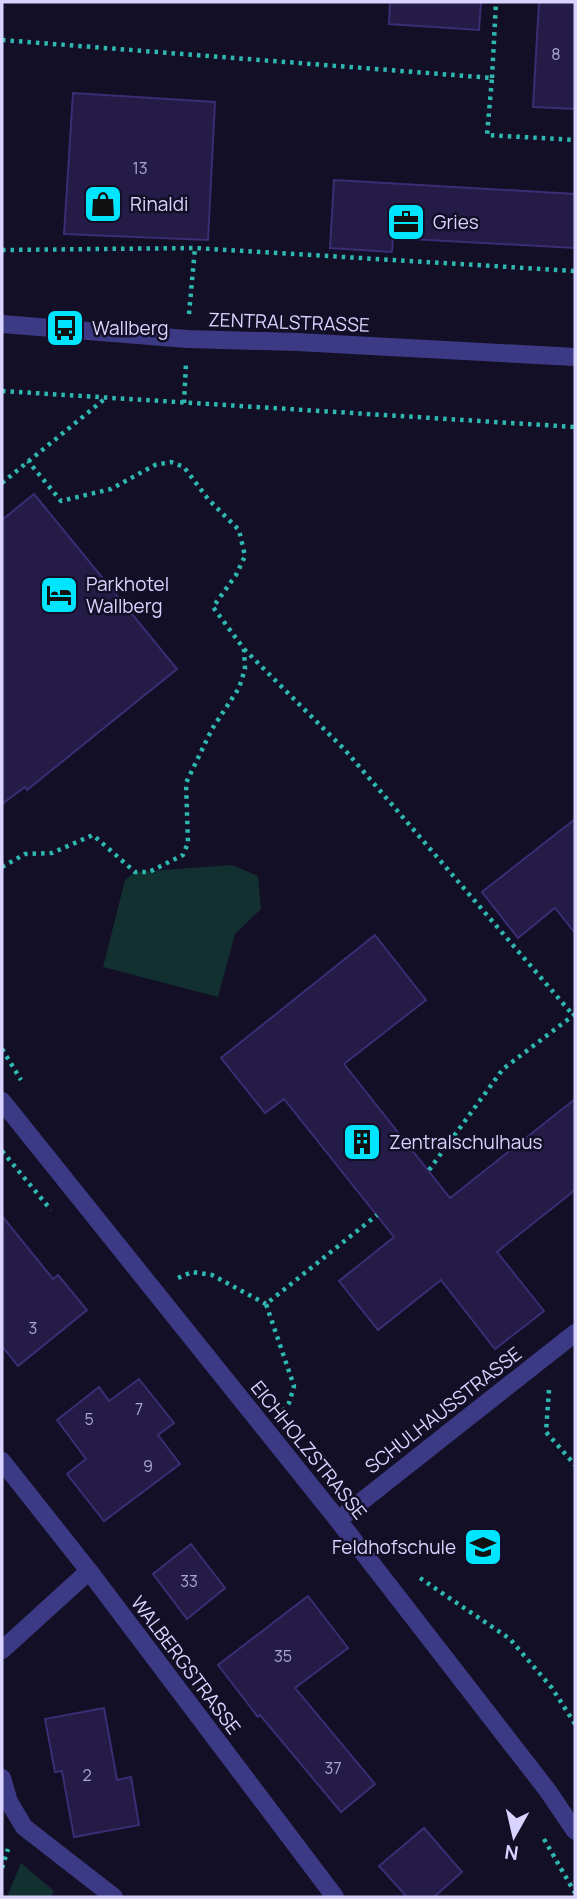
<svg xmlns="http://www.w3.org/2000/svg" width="577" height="1899" font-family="Manrope,sans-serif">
<rect width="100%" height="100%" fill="#130f26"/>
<!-- green -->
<g fill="#12302f">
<polygon points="232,865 258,876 261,909 235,934 218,997 103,967 125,880 135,872"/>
<polygon points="21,1863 54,1891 50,1897 7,1897"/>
</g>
<!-- building -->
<g fill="#241b47" stroke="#3b2d73" stroke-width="2">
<polygon points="390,2 481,2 479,30 389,24"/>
<polygon points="539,2 575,2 575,109 533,107"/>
<polygon points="73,93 215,102 208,240 64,234"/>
<polygon points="334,180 575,194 575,248 393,238 392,252 330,248"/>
<polygon points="34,494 177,669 27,790 25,787 2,804 2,520"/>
<polygon points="575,819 575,933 555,908 518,938 482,892"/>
<polygon points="375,935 426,1000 344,1064 450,1198 575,1099 575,1190 497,1252 544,1311 495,1349 441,1280 378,1330 339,1281 394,1237 284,1099 265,1113 221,1058"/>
<polygon points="2,1216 53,1279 58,1275 87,1310 18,1366 2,1346"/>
<polygon points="139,1379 174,1423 158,1435 180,1464 104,1521 67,1474 86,1459 57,1420 99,1387 109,1401"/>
<polygon points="191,1544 225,1588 187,1619 153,1574"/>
<polygon points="308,1596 348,1648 295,1688 375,1784 341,1812 260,1715 258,1717 218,1665"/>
<polygon points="104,1708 117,1780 131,1777 139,1825 74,1837 62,1771 55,1772 45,1719"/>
<polygon points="424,1828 462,1872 434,1897 407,1897 379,1866"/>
</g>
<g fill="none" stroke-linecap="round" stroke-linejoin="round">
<!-- path -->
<g stroke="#2fb8b0" stroke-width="4.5" stroke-dasharray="3.5 5" stroke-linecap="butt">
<polyline points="2,40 492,78 487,135 575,140"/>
<polyline points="492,78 496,2"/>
<polyline points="2,250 195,248 575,271"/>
<polyline points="189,314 195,248"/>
<polyline points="2,391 575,427"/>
<polyline points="184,403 186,364"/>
<polyline points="2,483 107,397"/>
<polyline points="244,649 345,750 573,1015"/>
<polyline points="2,867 25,854 52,853 93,835 135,872 149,872 183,855 188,843 186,783 212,729 239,688 245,669 244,649 213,607 236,575 245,556 239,530 208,499 184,467 171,462 155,465 111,489 61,501 28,461"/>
<polyline points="2,1049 21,1080"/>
<polyline points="2,1151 51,1210"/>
<polyline points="429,1170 503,1069 575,1014"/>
<polyline points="178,1278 192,1272 212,1275 266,1304"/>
<polyline points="549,1390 546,1432 575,1465"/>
<polyline points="283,1411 289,1403 294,1386 266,1304 377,1215"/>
<polyline points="420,1578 510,1639 552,1688 575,1724"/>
<polyline points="544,1839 575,1893"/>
<polyline points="2,1868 8,1849"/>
</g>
<!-- minor -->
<g stroke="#3d3a85" stroke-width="18">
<polyline points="2,324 187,339 297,342 575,357"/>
<polyline points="2,1101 338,1520 548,1791 575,1831"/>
<polyline points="2,1461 89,1571 335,1897"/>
<polyline points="338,1520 575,1333"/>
<polyline points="2,1650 89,1571"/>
<polyline points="2,1778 9,1802 24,1827 114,1897"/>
</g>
</g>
<!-- icons -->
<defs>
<symbol id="shop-square" viewBox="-11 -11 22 22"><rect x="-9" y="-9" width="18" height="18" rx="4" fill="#00e5ff" stroke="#130f26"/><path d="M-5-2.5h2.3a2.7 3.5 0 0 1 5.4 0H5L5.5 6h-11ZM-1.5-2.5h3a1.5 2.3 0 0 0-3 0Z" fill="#111"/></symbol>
<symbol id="office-square" viewBox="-11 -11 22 22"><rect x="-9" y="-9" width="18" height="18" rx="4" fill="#00e5ff" stroke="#130f26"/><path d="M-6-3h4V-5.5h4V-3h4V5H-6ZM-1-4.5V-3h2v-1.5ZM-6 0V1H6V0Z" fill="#111"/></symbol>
<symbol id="bus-square" viewBox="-11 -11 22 22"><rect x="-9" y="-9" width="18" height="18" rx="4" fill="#00e5ff" stroke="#130f26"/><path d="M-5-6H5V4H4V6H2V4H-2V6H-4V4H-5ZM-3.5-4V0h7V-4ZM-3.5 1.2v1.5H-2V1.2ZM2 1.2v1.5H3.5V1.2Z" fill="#111"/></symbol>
<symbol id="hotel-square" viewBox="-11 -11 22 22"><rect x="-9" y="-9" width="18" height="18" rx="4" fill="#00e5ff" stroke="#130f26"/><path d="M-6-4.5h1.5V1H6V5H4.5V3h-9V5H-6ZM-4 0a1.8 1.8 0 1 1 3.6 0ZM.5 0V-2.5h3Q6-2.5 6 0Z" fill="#111"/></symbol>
<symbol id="building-square" viewBox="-11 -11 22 22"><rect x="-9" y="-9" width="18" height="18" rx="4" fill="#00e5ff" stroke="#130f26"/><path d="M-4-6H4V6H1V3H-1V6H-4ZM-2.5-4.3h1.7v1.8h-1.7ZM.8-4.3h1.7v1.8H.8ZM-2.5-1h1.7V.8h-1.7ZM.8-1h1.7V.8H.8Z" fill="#111"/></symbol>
<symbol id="school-square" viewBox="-11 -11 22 22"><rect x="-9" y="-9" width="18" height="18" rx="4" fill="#00e5ff" stroke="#130f26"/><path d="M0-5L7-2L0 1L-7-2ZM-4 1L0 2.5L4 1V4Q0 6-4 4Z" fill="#111"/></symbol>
</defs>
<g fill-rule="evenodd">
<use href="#shop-square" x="81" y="182" width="44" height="44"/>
<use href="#office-square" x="384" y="200" width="44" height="44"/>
<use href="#bus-square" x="43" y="306" width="44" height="44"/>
<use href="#hotel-square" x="37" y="573" width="44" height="44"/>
<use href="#building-square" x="340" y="1120" width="44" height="44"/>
<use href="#school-square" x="461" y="1525" width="44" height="44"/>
</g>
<g text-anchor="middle" stroke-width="5" stroke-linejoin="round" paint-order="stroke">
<!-- number labels -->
<g font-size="16" fill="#aca6d1">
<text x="556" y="60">8</text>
<text x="140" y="174">13</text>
<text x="33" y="1334">3</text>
<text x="139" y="1415">7</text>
<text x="89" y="1425">5</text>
<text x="148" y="1472">9</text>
<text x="189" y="1587">33</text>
<text x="283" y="1662">35</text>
<text x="333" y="1774">37</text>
<text x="87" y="1781">2</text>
</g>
<!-- poi labels -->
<g font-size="19" fill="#d9d4ff" stroke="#130f26" text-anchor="start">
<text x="130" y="211">Rinaldi</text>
<text x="433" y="229">Gries</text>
<text x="92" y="335">Wallberg</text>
<text x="86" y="591">Parkhotel<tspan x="86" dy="22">Wallberg</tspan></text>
<text x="389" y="1149">Zentralschulhaus</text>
<text x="456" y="1554" text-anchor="end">Feldhofschule</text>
</g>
<!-- street labels -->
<g font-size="19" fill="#d9d4ff" stroke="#130f26">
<text transform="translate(289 322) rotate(2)" y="7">ZENTRALSTRASSE</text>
<text transform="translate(443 1410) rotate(-38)" y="7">SCHULHAUSSTRASSE</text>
<text transform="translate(309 1450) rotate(51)" y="7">EICHHOLZSTRASSE</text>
<text transform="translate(186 1665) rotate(53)" y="7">WALBERGSTRASSE</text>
</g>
</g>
<!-- border -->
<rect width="577" height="1899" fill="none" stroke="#d9d4ff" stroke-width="7"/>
<!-- north arrow -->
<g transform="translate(514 1836) rotate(188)" stroke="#130f26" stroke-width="5" paint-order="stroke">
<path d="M0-5L12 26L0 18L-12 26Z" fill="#d9d4ff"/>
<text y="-10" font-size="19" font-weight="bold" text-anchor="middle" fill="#d9d4ff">N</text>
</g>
</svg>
